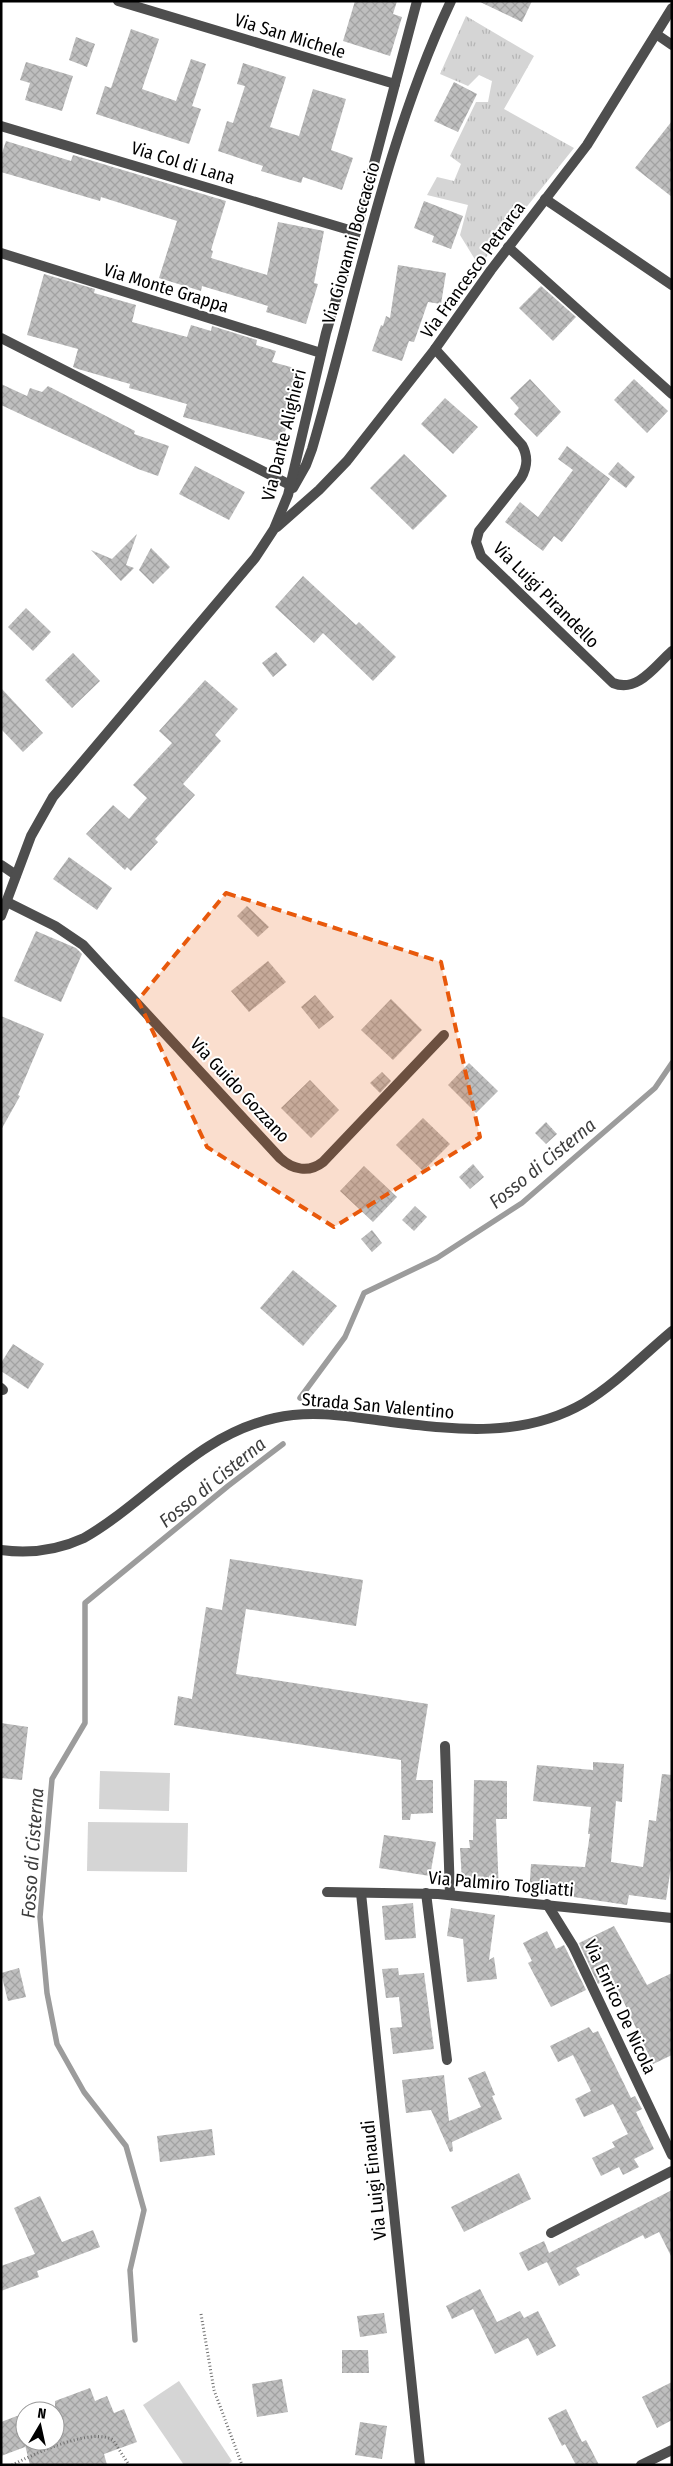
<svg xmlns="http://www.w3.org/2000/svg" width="673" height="2466" font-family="'Fira Sans Condensed',sans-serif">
<defs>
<pattern id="grass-tufts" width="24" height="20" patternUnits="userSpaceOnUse" patternTransform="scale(1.25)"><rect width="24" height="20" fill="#d5d5d5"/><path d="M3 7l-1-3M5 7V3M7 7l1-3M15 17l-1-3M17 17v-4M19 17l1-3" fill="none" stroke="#b5b5b5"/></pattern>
<pattern id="building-cross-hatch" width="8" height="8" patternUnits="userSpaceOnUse" patternTransform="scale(1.25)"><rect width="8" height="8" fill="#bebebe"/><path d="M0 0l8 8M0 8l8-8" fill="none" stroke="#a2a2a2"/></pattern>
</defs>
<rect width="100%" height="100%" fill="#fff"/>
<!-- grass -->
<polygon fill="url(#grass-tufts)" points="466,16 534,56 504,109 574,148 479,266 460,235 468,205 427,195 437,177 454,181 461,164 450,156 476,102 488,102 492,81 479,75 468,86 440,74"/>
<!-- pitch -->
<g fill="#d5d5d5">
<polygon points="100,1771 170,1773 169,1811 99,1809"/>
<polygon points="88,1822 188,1823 187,1872 87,1871"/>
<polygon points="179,2381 232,2461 227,2465 184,2465 143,2405"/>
</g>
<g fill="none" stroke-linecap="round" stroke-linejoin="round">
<!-- stream -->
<g stroke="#9c9c9c" stroke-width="5.5">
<polyline points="300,1398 345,1337 364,1293 437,1258 522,1203 655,1088 672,1063"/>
<polyline points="135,2340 130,2270 144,2210 126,2146 84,2092 57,2044 47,1993 40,1917 52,1779 85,1723 85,1603 228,1486 283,1444"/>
</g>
</g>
<!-- building -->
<g fill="url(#building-cross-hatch)">
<polygon points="355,1 397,1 393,14 402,17 390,56 343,41"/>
<polygon points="478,1 532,1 522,22"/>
<polygon points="131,29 159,39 142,89 176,101 191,59 206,64 192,106 201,109 189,144 96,114 105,86 111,88"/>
<polygon points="76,37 95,44 87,67 69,60"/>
<polygon points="26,62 73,76 62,111 25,100 30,83 20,80"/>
<polygon points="243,63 286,77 270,127 299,136 313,89 346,99 331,150 353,158 342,190 303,177 301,183 261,171 263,166 218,151 227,121 233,123 245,86 237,84"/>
<polygon points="454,82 477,94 458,132 434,121"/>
<polygon points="672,121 672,197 635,168"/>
<polygon points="6,141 71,161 73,155 226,201 211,250 213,251 211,258 267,275 278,222 324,231 314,283 318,284 306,324 266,312 268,306 202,286 201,291 159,278 177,221 101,197 100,201 1,172 1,156"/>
<polygon points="424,201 463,216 451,249 432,242 434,236 414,228"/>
<polygon points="398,265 446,273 441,304 428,302 414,342 409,341 402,361 372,351 381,325 383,326 386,316 390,318"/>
<polygon points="44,274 95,289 94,293 136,305 132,322 187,337 191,325 211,331 212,326 257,340 256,345 276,351 272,362 302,370 282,443 183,417 187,404 129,388 130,384 78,369 73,367 78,349 27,335"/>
<polygon points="541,286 576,317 553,341 519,308"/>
<polygon points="530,379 561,412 537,437 514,414 519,408 510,398"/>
<polygon points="634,379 668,411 647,433 614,400"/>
<polygon points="1,384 27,396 30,388 42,392 48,386 135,431 134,434 169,446 158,476 138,469 1,405"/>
<polygon points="445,398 478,427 453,454 421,424"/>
<polygon points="567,446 610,479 562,542 554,536 543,551 505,522 520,502 538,517 573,470 558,459"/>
<polygon points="404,454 447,496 413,530 370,488"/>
<polygon points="618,462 635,477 626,488 608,474"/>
<polygon points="195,466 245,492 229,520 179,494"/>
<polygon points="137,534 126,565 134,568 121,581 91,550 112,559"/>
<polygon points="151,548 170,567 153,584 139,570"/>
<polygon points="303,576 356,625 359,622 396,657 373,681 323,633 314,643 275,607"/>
<polygon points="26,608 51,632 33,651 8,627"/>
<polygon points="276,652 287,665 273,677 262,663"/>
<polygon points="73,653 100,681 72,708 45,680"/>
<polygon points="205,680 238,709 215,735 221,741 183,784 195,795 155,839 158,842 131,871 127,867 125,870 86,834 113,805 129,819 147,798 133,785 172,743 159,731"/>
<polygon points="1,688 43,733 23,752 1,729"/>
<polygon points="69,857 112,888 97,910 53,879"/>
<polygon points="247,906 269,927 258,937 237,916"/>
<polygon points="36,931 76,948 82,954 61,1002 14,981"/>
<polygon points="268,961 286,982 249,1012 231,991"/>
<polygon points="315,995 334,1017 319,1029 301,1007"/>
<polygon points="391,999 422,1030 393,1060 361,1030"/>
<polygon points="1,1016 44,1034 18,1095 20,1096 1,1130"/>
<polygon points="469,1063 498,1091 476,1113 448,1085"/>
<polygon points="382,1072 391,1081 380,1093 370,1083"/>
<polygon points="310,1080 339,1110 311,1138 281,1108"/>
<polygon points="423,1118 450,1144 423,1171 396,1145"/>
<polygon points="546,1122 557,1134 546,1144 535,1133"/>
<polygon points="473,1164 484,1177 470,1189 459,1177"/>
<polygon points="364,1166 397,1197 373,1222 340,1191"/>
<polygon points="415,1206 427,1217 414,1231 402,1220"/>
<polygon points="372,1230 382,1243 372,1252 361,1239"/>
<polygon points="293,1270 337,1306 303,1346 260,1308"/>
<polygon points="13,1344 44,1364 28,1389 1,1371 1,1363"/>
<polygon points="230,1559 363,1580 356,1626 246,1609 236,1674 428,1704 416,1780 433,1780 433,1813 411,1814 410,1820 402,1820 401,1760 174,1725 178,1696 192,1699 206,1607 222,1610"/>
<polygon points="1,1723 28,1727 22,1780 1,1778"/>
<polygon points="593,1762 624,1764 622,1802 616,1801 611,1862 643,1867 649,1820 656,1821 662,1774 672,1775 672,1860 666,1900 629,1895 627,1905 567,1896 529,1895 531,1864 585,1867 590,1834 588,1834 591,1807 533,1801 537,1765 593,1770"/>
<polygon points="474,1780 507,1781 507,1819 496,1819 499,1893 489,1875 489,1884 462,1881 460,1848 470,1848 469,1840 473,1840"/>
<polygon points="384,1835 436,1842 430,1876 379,1868"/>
<polygon points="413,1903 416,1938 385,1940 382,1906"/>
<polygon points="451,1908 495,1915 489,1960 494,1957 497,1979 467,1982 463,1939 447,1936"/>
<polygon points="614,1926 647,1985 672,1973 672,2055 653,2064 612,1977 598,1984 579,1943"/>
<polygon points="547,1931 556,1949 564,1945 586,1990 551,2007 528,1963 532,1961 523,1943"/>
<polygon points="19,1968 26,1997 8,2001 1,1973"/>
<polygon points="398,1968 399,1975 424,1973 434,2049 393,2054 390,2028 402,2027 399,1997 386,1998 382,1969"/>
<polygon points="589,2027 593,2033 598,2031 631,2098 635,2096 642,2109 636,2112 654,2149 634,2159 639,2167 623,2175 619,2167 601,2176 592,2158 615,2147 612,2142 628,2134 613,2104 584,2117 575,2099 591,2091 573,2055 558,2062 550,2046"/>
<polygon points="485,2071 495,2095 492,2096 502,2119 452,2142 453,2151 450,2152 431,2110 406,2113 402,2080 444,2075 449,2121 481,2107 468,2078"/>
<polygon points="212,2129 215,2155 160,2162 157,2136"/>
<polygon points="519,2173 531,2199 464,2232 451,2207"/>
<polygon points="672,2190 672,2258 659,2232 645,2239 643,2235 576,2268 580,2275 559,2286 547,2262 528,2271 519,2253 544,2241 549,2253"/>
<polygon points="40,2196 62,2242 93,2230 100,2247 37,2271 39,2277 1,2291 1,2266 35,2254 14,2208"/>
<polygon points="480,2289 497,2322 520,2311 524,2318 538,2311 556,2346 537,2356 528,2338 495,2354 473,2309 452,2319 446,2306"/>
<polygon points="384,2313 387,2333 360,2337 357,2316"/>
<polygon points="342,2350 368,2350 369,2373 342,2373"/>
<polygon points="282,2379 288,2412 257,2417 252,2384"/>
<polygon points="672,2382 672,2420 657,2428 642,2397"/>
<polygon points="90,2388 95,2401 107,2396 114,2413 124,2409 137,2442 104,2454 107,2465 30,2465 25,2445 25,2447 1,2456 1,2422 25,2413 25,2441 55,2441 55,2401"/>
<polygon points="566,2409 582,2442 586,2440 599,2465 576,2465 565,2444 562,2446 548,2418"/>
<polygon points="360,2422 387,2426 382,2459 355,2455"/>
</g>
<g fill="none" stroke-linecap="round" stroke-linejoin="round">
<!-- path -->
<g stroke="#707070" stroke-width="3" stroke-dasharray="1 2.5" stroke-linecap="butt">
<polyline points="201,2314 214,2390 242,2465"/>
<path d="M12,2465C34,2454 91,2427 113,2440L129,2465"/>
</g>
<!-- service -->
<g stroke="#4e4e4e" stroke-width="10">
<polyline points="656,34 672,45"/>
<polyline points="1,338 290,485"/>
<polyline points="426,1893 447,2060"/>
</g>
<!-- minor -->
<g stroke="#4e4e4e" stroke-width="10">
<polyline points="118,1 395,84"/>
<polyline points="1,126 356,232"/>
<polyline points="545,199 672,285"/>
<polyline points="508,247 672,394"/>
<polyline points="1,253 321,353"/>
<path d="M435,349L522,445C528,456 528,466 521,478L479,531L476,542L481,556L613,683C638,693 655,666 672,651"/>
<path d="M293,488L306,465L312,449C356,299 384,143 451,1"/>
<polyline points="277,527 319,490 347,461 435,349 491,270 587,145 672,8"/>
<polyline points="1,865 16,875"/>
<path d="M7,902L55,926L83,945L280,1158C293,1170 309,1173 323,1162L444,1035"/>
<polyline points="1,916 31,836 53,797 255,558 274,529 288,495 326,333 356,232 417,1"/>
<polyline points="1,1388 3,1390"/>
<path d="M1,1550C30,1554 58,1550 84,1538C150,1500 197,1435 275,1418C313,1409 353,1417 391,1422C457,1430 524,1438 584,1403C616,1384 643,1355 672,1331"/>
<polyline points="445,1746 450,1895"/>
<polyline points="327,1892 438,1894 672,1918"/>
<polyline points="361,1893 420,2465"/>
<polyline points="547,1904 573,1946 672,2155"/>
<polyline points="551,2233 672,2171"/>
<polyline points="641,2465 672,2450"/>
</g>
</g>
<!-- marked area -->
<path fill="#e8590c" fill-opacity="0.2" stroke="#e8590c" stroke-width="4" stroke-dasharray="10 6" stroke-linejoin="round" d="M226,893L441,962L480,1137L334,1227L207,1147L138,1000Z"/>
<g text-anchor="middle" stroke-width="4" stroke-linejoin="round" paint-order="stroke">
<!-- street labels -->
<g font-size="18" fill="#000" stroke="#fff">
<text transform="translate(290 36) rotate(17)" y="6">Via San Michele</text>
<text transform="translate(183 163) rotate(17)" y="6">Via Col di Lana</text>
<text transform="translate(351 243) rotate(-74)" y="6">Via Giovanni Boccaccio</text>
<text transform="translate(473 270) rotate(-54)" y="6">Via Francesco Petrarca</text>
<text transform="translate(166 288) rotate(17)" y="6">Via Monte Grappa</text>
<text transform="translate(284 435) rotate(-76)" y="6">Via Dante Alighieri</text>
<text transform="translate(546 595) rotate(45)" y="6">Via Luigi Pirandello</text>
<text transform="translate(240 1090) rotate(47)" y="6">Via Guido Gozzano</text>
<text transform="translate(378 1406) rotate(5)" y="6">Strada San Valentino</text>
<text transform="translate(501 1884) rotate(5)" y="6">Via Palmiro Togliatti</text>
<text transform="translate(620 2007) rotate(65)" y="6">Via Enrico De Nicola</text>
<text transform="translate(374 2180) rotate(-96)" y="6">Via Luigi Einaudi</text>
</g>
<!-- water labels -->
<g font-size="19" font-style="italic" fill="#3d3d3d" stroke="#fff">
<text transform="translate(542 1163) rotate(-39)" y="7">Fosso di Cisterna</text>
<text transform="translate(212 1482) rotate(-39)" y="7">Fosso di Cisterna</text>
<text transform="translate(32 1853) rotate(-86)" y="7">Fosso di Cisterna</text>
</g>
</g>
<!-- border -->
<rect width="673" height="2466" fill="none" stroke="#000000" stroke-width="5"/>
<!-- north arrow -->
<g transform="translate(40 2426) rotate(9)"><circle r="24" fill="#ffffff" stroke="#999999"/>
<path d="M0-4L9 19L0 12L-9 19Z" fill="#000000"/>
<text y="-8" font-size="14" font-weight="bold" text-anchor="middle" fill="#000000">N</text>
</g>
</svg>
